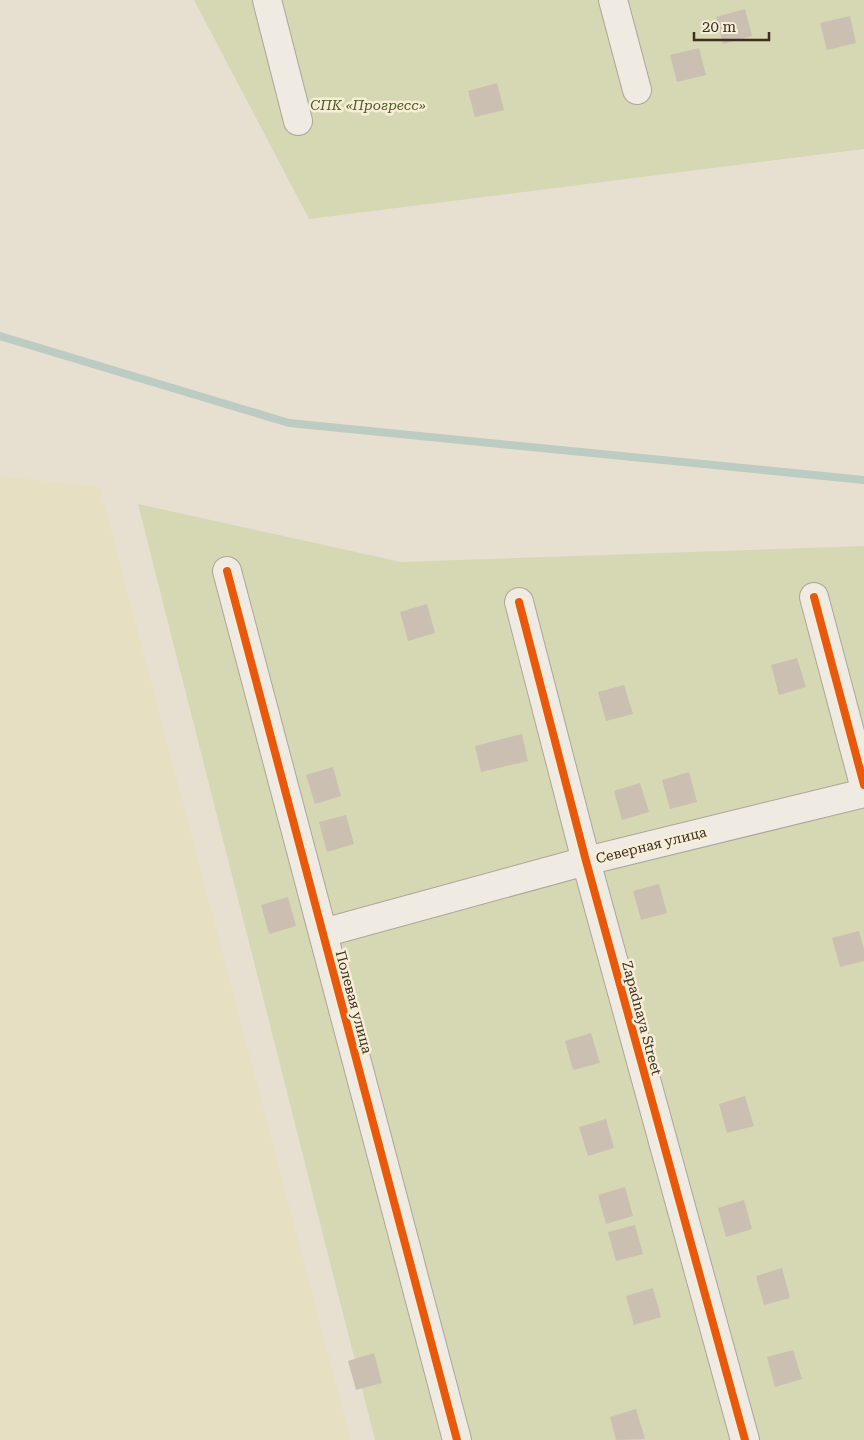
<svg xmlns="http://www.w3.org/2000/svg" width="864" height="1440" font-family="'Roboto Serif',serif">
<rect width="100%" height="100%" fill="#e7e0d1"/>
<!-- farmland -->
<polygon fill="#e6dfc2" points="0,476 100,487 351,1440 0,1440"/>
<!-- green -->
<g fill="#d6d7b3">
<polygon points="194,0 864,0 864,149 309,219"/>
<polygon points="138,504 401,562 864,546 864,1440 375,1440"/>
</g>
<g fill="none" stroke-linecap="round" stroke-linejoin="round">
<!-- stream -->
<polyline stroke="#bcccc2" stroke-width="8" points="0,336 289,423 864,480"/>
</g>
<!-- building -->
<g fill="#cbbfb2">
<polygon points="745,9 752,36 723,44 716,17"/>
<polygon points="850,16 856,43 827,50 820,23"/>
<polygon points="699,48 706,75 677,82 670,55"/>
<polygon points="497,83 504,110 475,117 468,91"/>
<polygon points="427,604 435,633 408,641 400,612"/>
<polygon points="797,658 806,687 779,695 771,665"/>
<polygon points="624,685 633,714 606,721 598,692"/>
<polygon points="522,734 528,761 481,772 475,746"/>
<polygon points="333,767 341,796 315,804 306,775"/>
<polygon points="689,772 697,802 670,809 662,780"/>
<polygon points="640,783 649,812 622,820 614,791"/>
<polygon points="346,815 354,844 327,852 319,822"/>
<polygon points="659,884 667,913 641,920 633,891"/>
<polygon points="288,897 296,926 269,934 261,905"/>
<polygon points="859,931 864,949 864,961 840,967 832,938"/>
<polygon points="591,1033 600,1063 573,1070 565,1041"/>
<polygon points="745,1096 754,1126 727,1133 719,1104"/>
<polygon points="606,1119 614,1148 588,1156 579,1127"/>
<polygon points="625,1187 633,1216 606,1224 598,1195"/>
<polygon points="744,1200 752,1229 726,1237 718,1208"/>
<polygon points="635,1225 643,1254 616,1261 608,1232"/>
<polygon points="782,1268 790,1298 764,1305 756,1276"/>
<polygon points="653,1288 661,1317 634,1325 626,1296"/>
<polygon points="793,1350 802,1379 775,1387 767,1357"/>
<polygon points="374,1353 382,1383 356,1390 348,1361"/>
<polygon points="636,1409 645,1439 616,1440 610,1417"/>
</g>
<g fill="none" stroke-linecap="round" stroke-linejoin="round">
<defs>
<g id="minor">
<polyline points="267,0 298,121"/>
<polyline points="613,0 637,90"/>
<polyline points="227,571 457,1440"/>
<polyline points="814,597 864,785"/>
<polyline points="519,602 586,861 745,1440"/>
<polyline points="323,933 586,861 864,793"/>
</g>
</defs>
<!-- minor casing -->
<use href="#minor" stroke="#ada599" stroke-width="30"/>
<!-- minor -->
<use href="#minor" stroke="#efebe3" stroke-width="28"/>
<defs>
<g id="cycleway">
<polyline points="227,571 457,1440"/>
<polyline points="814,597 864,785"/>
<polyline points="519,602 586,861 745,1440"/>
</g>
</defs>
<!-- cycleway casing -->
<use href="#cycleway" stroke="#f7eed8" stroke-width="11"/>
<!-- cycleway -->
<use href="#cycleway" stroke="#e8590c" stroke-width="8"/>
</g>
<g text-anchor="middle" stroke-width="5" stroke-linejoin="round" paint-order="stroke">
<!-- park labels -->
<g font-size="14" font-style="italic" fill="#4d5a26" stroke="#f7eed8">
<text x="368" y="110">СПК «Прогресс»</text>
</g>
<!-- street labels -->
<g font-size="14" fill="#3d2e20" stroke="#f7eed8">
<text transform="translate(651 845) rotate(-14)" y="5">Северная улица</text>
<text transform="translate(354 1002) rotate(75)" y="5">Полевая улица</text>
<text transform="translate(642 1018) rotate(75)" y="5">Zapadnaya Street</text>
</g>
</g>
<!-- scale -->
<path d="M694 32v8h75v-8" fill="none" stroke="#3d2e20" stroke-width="2.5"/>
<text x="702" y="32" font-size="15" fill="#3d2e20" stroke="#f7eed8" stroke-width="4" paint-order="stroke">20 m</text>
</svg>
